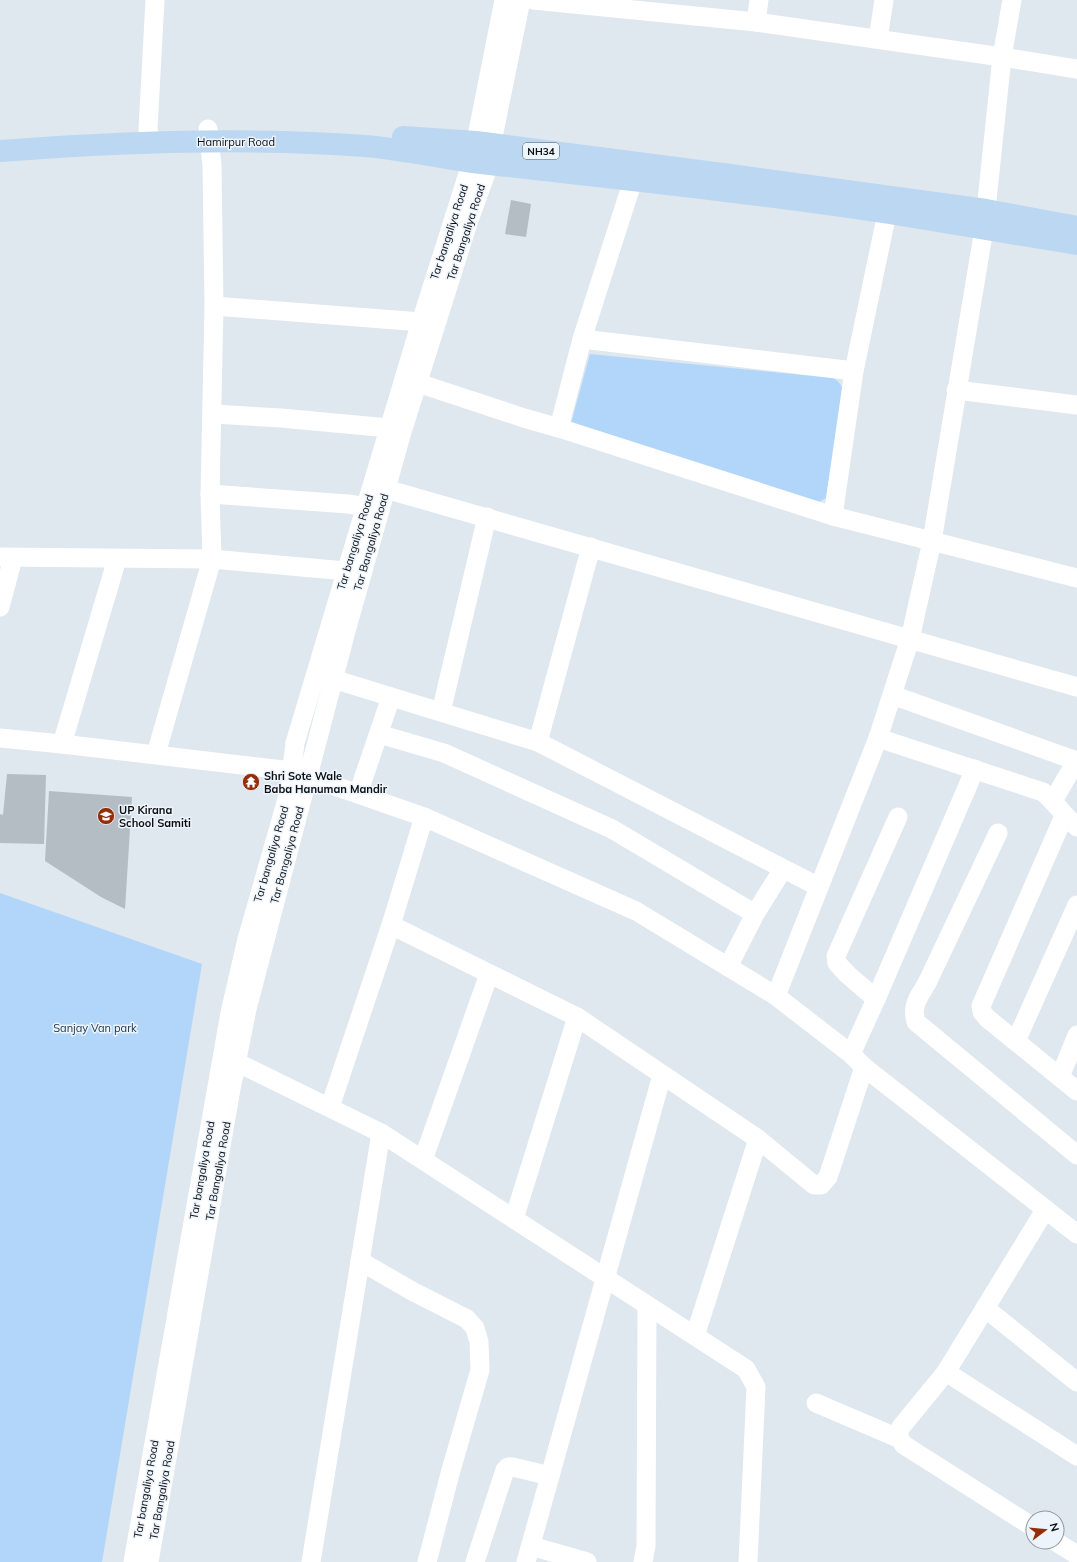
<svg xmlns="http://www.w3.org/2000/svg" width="1077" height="1562" font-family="Mulish,sans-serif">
<rect width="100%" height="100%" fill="#dfe7ef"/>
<!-- green -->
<g fill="#b2d6fa">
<path d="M590,354L833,378C840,382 842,386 844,393L826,498L819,502L570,427Z"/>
<polygon points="0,893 202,964 102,1562 0,1562"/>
</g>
<!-- building -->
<g fill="#b5bdc4">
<polygon points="511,200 531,204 526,237 505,234"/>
<polygon points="7,774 46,775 44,844 0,843 0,814 3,815"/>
<polygon points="49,791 132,797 125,909 101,897 45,861"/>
</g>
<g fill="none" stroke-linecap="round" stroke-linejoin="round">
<!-- minor -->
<g stroke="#fff" stroke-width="19">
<polyline points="533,0 756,22 759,0"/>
<polyline points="756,22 1002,57 1077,69"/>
<polyline points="878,39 884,0"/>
<polyline points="150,143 148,129 155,0"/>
<polyline points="214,306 421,322"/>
<polyline points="582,339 854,371"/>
<polyline points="418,383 524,418 559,428 833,516 1077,578"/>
<polyline points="956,390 1077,405"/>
<polyline points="213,414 281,418 389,428"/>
<polyline points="559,428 582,339 633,180"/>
<polyline points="375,486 1077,687"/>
<polyline points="210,494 348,504 376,508"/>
<polyline points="833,516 854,371 887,213"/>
<polyline points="0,557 212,559 346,571"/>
<polyline points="0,607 13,558"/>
<polyline points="333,679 538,742 819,887"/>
<polyline points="892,695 1077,761"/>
<polyline points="441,712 487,517"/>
<polyline points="379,734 444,753 612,829 755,914"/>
<polyline points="0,738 62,744 292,771 424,817 636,911 776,996 851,1054 864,1067 1077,1234"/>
<path d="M878,738L1043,792C1056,803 1064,816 1077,827"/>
<polyline points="538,742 591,547"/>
<polyline points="62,744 117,559"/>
<polyline points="156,754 212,559 210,494 214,306 212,165 208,129"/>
<polyline points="358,794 391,697"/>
<polyline points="1053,801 1071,770 1077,766"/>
<polyline points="1064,816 981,1006 982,1012 987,1018 1077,1091"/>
<path d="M998,833L927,983C919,997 911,1005 916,1022L1077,1155"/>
<polyline points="391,925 577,1017 758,1139 814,1185 821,1185 828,1177 864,1067"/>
<polyline points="728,967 755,914 783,869"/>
<polyline points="776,996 878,738 910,639 932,541 984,229 1002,57 1012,0"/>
<polyline points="876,999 847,974 837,963 836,956 898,817"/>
<polyline points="1016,1041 1077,905"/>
<polyline points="851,1054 876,999 975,769"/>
<polyline points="226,1057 381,1133 746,1369 756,1387 748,1562"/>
<polyline points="1060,1077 1077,1035"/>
<polyline points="330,1107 391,925 424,817"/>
<polyline points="423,1160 489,974"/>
<polyline points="514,1219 577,1017"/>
<polyline points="360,1261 412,1291 467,1319 475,1328 479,1342 480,1370 451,1470 427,1562"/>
<polyline points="985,1308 1077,1382"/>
<polyline points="695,1336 758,1139"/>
<polyline points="946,1372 1077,1456"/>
<polyline points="816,1403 898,1438"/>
<path d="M1033,1527L904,1445C899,1438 897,1435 901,1427L946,1372L1045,1210"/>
<polyline points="1056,1542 1077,1555"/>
<polyline points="531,1546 587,1562"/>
<polyline points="133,1562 230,1013 247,939 289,792 295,743 421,322 472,161 504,0"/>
<polyline points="149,1562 231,1089 247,1009 346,631 402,432 469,220 485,176 521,0"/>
<polyline points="311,1562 381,1133"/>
<polyline points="475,1562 505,1470 508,1467 513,1467 550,1476"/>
<polyline points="526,1562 662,1075"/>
<polyline points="643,1562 646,1546 647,1305"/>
</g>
<!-- highway -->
<g stroke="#bbd7f1" stroke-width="22">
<polyline points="403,137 476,142 730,175 986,210 1077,227"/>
<path d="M0,151C121,142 244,137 365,146C401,149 436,157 473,162C611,178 751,192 889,213C952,223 1014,234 1077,244"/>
</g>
</g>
<!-- icons -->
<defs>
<symbol id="temple-disc" viewBox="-11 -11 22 22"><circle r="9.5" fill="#942d08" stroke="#edf4fc"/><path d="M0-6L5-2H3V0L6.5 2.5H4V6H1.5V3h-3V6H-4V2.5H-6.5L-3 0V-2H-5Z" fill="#fff"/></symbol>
<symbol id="school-disc" viewBox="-11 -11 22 22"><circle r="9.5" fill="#942d08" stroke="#edf4fc"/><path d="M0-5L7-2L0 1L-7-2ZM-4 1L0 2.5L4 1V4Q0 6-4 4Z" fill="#fff"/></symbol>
</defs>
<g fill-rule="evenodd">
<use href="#temple-disc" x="241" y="772" width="20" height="20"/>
<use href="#school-disc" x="96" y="806" width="20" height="20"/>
</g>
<g text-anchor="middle" stroke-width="3" stroke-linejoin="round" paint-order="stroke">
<!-- shield labels -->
<rect fill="#edf4fc" stroke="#505458" stroke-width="1" x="523" y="143" width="36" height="16" rx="3"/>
<g font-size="10" font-weight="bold" fill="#0d1012">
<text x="541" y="155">NH34</text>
</g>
<!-- street labels -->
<g font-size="11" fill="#0d1012" stroke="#edf4fc">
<text x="236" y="146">Hamirpur Road</text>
<text transform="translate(449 232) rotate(-72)" y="4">Tar bangaliya Road</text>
<text transform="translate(466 232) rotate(-72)" y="4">Tar Bangaliya Road</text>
<text transform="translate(355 542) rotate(-73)" y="4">Tar bangaliya Road</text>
<text transform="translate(371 542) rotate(-74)" y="4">Tar Bangaliya Road</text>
<text transform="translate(271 854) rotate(-74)" y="4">Tar bangaliya Road</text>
<text transform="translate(287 855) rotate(-75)" y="4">Tar Bangaliya Road</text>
<text transform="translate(202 1170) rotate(-80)" y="4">Tar bangaliya Road</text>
<text transform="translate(218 1171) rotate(-80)" y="4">Tar Bangaliya Road</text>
<text transform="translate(146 1489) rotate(-80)" y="4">Tar bangaliya Road</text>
<text transform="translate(162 1490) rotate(-80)" y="4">Tar Bangaliya Road</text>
</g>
<!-- poi labels -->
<g font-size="11" font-weight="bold" fill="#0d1012" stroke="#edf4fc" text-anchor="start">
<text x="264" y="780">Shri Sote Wale<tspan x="264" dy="13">Baba Hanuman Mandir</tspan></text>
<text x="119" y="814">UP Kirana<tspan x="119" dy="13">School Samiti</tspan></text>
</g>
<!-- park labels -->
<g font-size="11" fill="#143149" stroke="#edf4fc">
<text x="95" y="1032">Sanjay Van park</text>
</g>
</g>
<!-- north arrow -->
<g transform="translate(1045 1530) rotate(74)"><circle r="19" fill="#edf4fc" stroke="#93999e"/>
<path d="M0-3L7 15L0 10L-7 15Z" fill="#942d08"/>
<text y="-6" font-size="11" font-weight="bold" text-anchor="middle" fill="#0d1012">N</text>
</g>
</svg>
